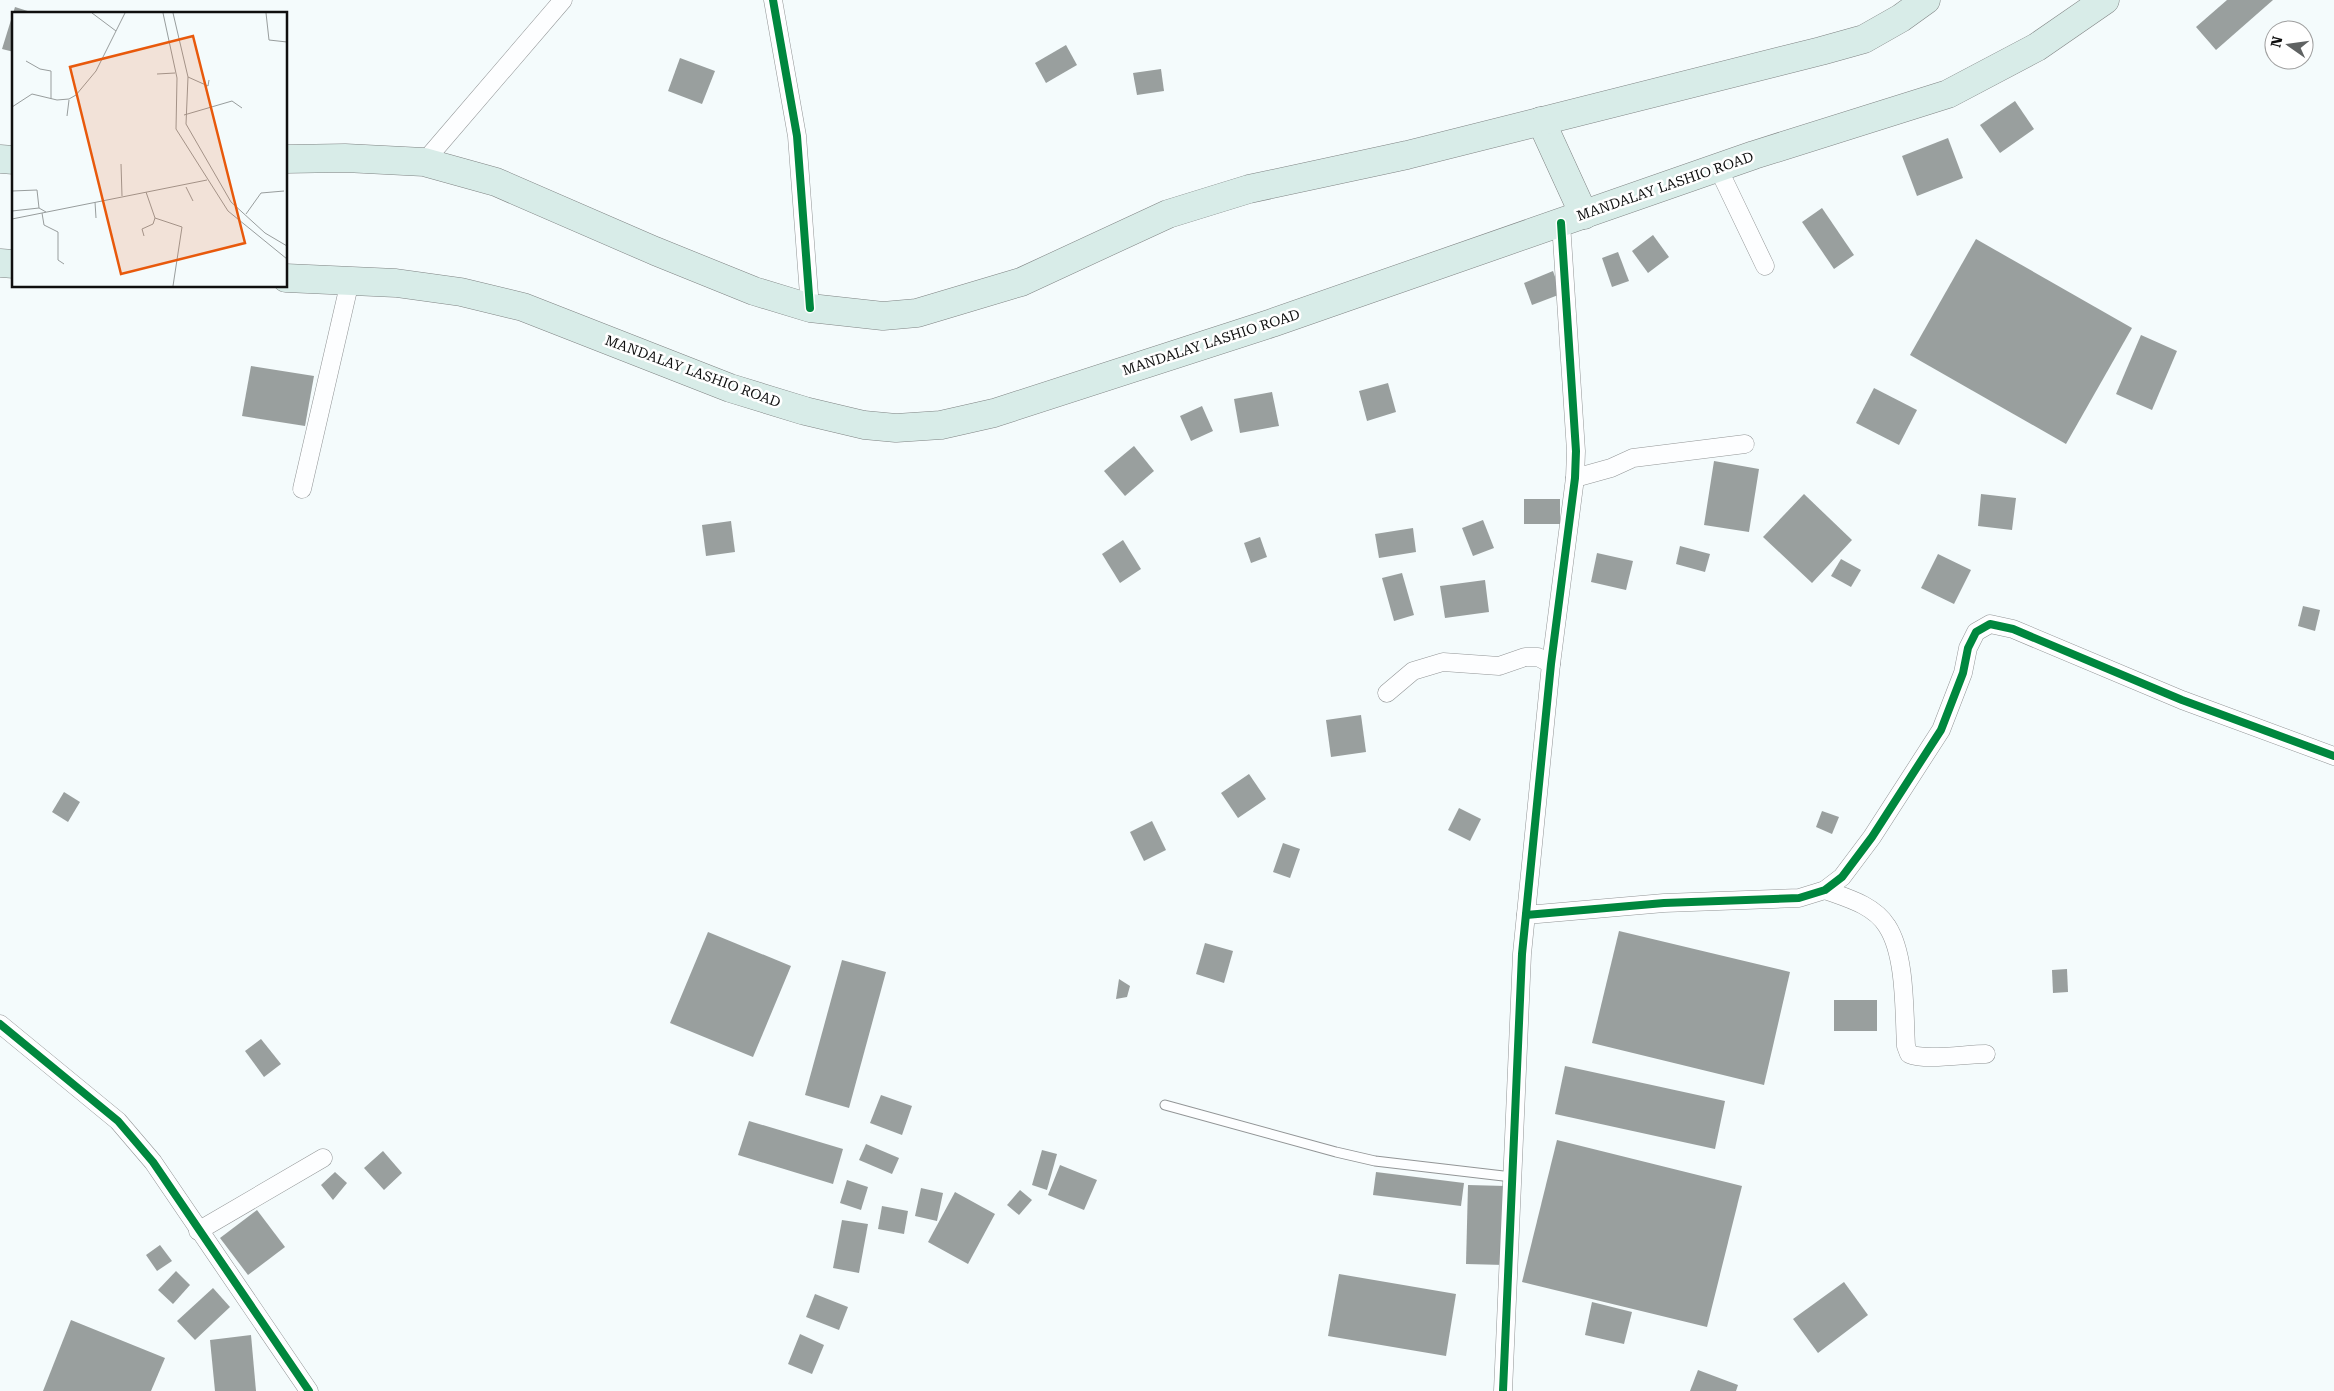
<svg xmlns="http://www.w3.org/2000/svg" width="2334" height="1391" font-family="'Roboto Serif',serif">
<rect width="100%" height="100%" fill="#f4fbfc"/>
<!-- building -->
<g fill="#999f9e">
<polygon points="2227,0 2273,0 2216,50 2196,27"/>
<polygon points="15,7 34,13 14,14 14,52 2,49"/>
<polygon points="1066,45 1077,65 1046,83 1035,63"/>
<polygon points="680,58 715,71 702,104 668,91"/>
<polygon points="1161,69 1164,91 1137,95 1133,73"/>
<polygon points="2015,101 2034,129 2000,153 1980,125"/>
<polygon points="1948,138 1963,178 1917,196 1902,156"/>
<polygon points="1822,208 1854,255 1834,269 1802,222"/>
<polygon points="1653,235 1669,257 1648,273 1632,251"/>
<polygon points="1976,239 2132,328 2066,444 1910,355"/>
<polygon points="1618,252 1629,281 1612,287 1602,258"/>
<polygon points="1553,271 1561,294 1532,305 1524,283"/>
<polygon points="2141,335 2177,351 2152,410 2116,394"/>
<polygon points="251,366 314,376 305,426 242,416"/>
<polygon points="1388,383 1396,412 1367,421 1359,391"/>
<polygon points="1874,388 1917,410 1899,445 1856,423"/>
<polygon points="1272,392 1279,426 1240,433 1234,399"/>
<polygon points="1202,406 1213,431 1191,441 1180,416"/>
<polygon points="1134,446 1154,471 1125,496 1104,471"/>
<polygon points="1714,461 1759,469 1749,532 1704,525"/>
<polygon points="1804,494 1852,540 1812,583 1763,537"/>
<polygon points="1981,494 2016,498 2012,530 1978,526"/>
<rect x="1524" y="499" width="36" height="25"/>
<polygon points="1483,520 1494,548 1473,556 1462,528"/>
<polygon points="731,521 735,552 706,556 702,525"/>
<polygon points="1413,528 1416,552 1379,558 1375,534"/>
<polygon points="1260,537 1267,557 1251,563 1244,543"/>
<polygon points="1123,540 1141,569 1120,583 1102,554"/>
<polygon points="1680,546 1710,554 1705,572 1676,564"/>
<polygon points="1597,553 1633,561 1626,590 1591,582"/>
<polygon points="1938,554 1971,570 1954,604 1921,588"/>
<polygon points="1841,559 1861,570 1851,587 1831,576"/>
<polygon points="1402,573 1414,615 1394,621 1382,578"/>
<polygon points="1485,580 1489,612 1445,618 1440,586"/>
<polygon points="2303,606 2320,610 2315,631 2298,626"/>
<polygon points="1361,715 1366,752 1331,757 1326,720"/>
<polygon points="1249,774 1266,799 1238,818 1221,793"/>
<polygon points="64,792 80,802 68,822 52,812"/>
<polygon points="1459,808 1481,819 1470,841 1448,830"/>
<polygon points="1822,811 1839,817 1832,834 1816,827"/>
<polygon points="1152,821 1166,850 1144,861 1130,832"/>
<polygon points="1283,843 1300,849 1290,878 1273,872"/>
<polygon points="1619,931 1790,972 1764,1085 1592,1043"/>
<polygon points="708,932 791,966 753,1057 670,1023"/>
<polygon points="1205,943 1233,951 1224,983 1196,974"/>
<polygon points="842,960 886,972 849,1108 805,1095"/>
<polygon points="2067,969 2068,992 2053,993 2052,970"/>
<polygon points="1119,979 1130,986 1127,997 1116,999"/>
<rect x="1834" y="1000" width="43" height="31"/>
<polygon points="261,1039 281,1064 264,1077 245,1051"/>
<polygon points="1565,1066 1725,1101 1715,1149 1555,1114"/>
<polygon points="881,1095 912,1106 902,1135 870,1123"/>
<polygon points="749,1121 843,1149 833,1184 738,1155"/>
<polygon points="1557,1140 1742,1186 1707,1327 1522,1282"/>
<polygon points="866,1144 899,1158 892,1174 859,1160"/>
<polygon points="1042,1150 1057,1154 1047,1190 1032,1185"/>
<polygon points="383,1151 402,1173 384,1190 364,1168"/>
<polygon points="1060,1165 1097,1180 1084,1210 1048,1195"/>
<polygon points="335,1172 347,1183 333,1200 321,1185"/>
<polygon points="1376,1172 1464,1183 1461,1206 1373,1195"/>
<polygon points="847,1180 868,1187 861,1210 840,1203"/>
<polygon points="1468,1185 1506,1186 1504,1265 1466,1264"/>
<polygon points="921,1188 943,1193 937,1221 915,1216"/>
<polygon points="1020,1190 1032,1200 1019,1215 1007,1205"/>
<polygon points="955,1192 995,1214 968,1264 928,1242"/>
<polygon points="882,1206 908,1211 904,1234 878,1229"/>
<polygon points="257,1210 285,1247 248,1275 220,1238"/>
<polygon points="842,1220 868,1224 859,1273 833,1268"/>
<polygon points="160,1245 172,1261 157,1271 146,1255"/>
<polygon points="176,1271 190,1285 173,1304 158,1290"/>
<polygon points="1339,1274 1456,1294 1446,1356 1328,1336"/>
<polygon points="1844,1282 1868,1315 1818,1353 1793,1319"/>
<polygon points="213,1288 230,1307 195,1340 177,1321"/>
<polygon points="815,1294 848,1307 839,1330 806,1317"/>
<polygon points="1592,1302 1632,1312 1624,1344 1585,1335"/>
<polygon points="71,1320 165,1358 151,1391 43,1391"/>
<polygon points="800,1334 824,1345 812,1374 788,1364"/>
<polygon points="251,1335 256,1391 215,1391 210,1340"/>
<polygon points="1698,1370 1738,1385 1736,1391 1690,1391"/>
</g>
<g fill="none" stroke-linecap="round" stroke-linejoin="round">
<defs>
<polyline id="service" points="1165,1105 1336,1152 1375,1161 1512,1177"/>
<g id="minor">
<polyline points="773,0 797,136 810,308"/>
<polyline points="424,162 563,0"/>
<polyline points="1718,168 1765,266"/>
<polyline points="1575,478 1611,468 1633,458 1745,444"/>
<polyline points="302,489 350,281"/>
<polyline points="1387,693 1413,671 1443,662 1499,666 1525,657 1538,657 1551,664"/>
<path d="M1825,890C1847,898 1874,905 1887,926C1906,955 1904,1012 1906,1046L1909,1054C1925,1061 1966,1054 1986,1054"/>
<polyline points="1526,915 1664,903 1799,898 1825,890 1842,877 1872,837 1941,730 1963,673 1968,648 1976,632 1990,624 2013,629 2182,700 2334,756"/>
<polyline points="0,1024 118,1121 153,1162 309,1391"/>
<polyline points="198,1231 323,1158"/>
<polyline points="1503,1391 1522,954 1551,664 1575,478 1576,451 1561,223"/>
</g>
<g id="trunk">
<polyline points="1541,121 1584,215"/>
<polyline points="0,159 14,160"/>
<polyline points="286,159 345,158 424,162 496,182 655,251 754,291 810,308 883,316 917,313 1021,282 1168,214 1249,189 1407,155 1821,51 1864,39 1901,18 1926,0"/>
<polyline points="0,263 14,264"/>
<polyline points="286,278 396,283 461,292 523,307 730,388 805,411 864,425 896,428 941,425 994,413 1272,323 1754,155 1948,94 2037,47 2105,0"/>
</g>
</defs>
<!-- service casing -->
<use href="#service" stroke="#929596" stroke-width="11"/>
<!-- minor casing -->
<use href="#minor" stroke="#929596" stroke-width="19"/>
<!-- trunk casing -->
<use href="#trunk" stroke="#7f8383" stroke-width="29"/>
<!-- service -->
<use href="#service" stroke="#fdfeff" stroke-width="9"/>
<!-- minor -->
<use href="#minor" stroke="#fdfeff" stroke-width="18"/>
<!-- trunk -->
<use href="#trunk" stroke="#d8ece8" stroke-width="28"/>
<defs>
<g id="cycleway">
<polyline points="773,0 797,136 810,308"/>
<polyline points="1526,915 1664,903 1799,898 1825,890 1842,877 1872,837 1941,730 1963,673 1968,648 1976,632 1990,624 2013,629 2182,700 2334,756"/>
<polyline points="0,1024 118,1121 153,1162 309,1391"/>
<polyline points="1503,1391 1522,954 1551,664 1575,478 1576,451 1561,223"/>
</g>
</defs>
<!-- cycleway casing -->
<use href="#cycleway" stroke="#fff" stroke-width="11"/>
<!-- cycleway -->
<use href="#cycleway" stroke="#00873e" stroke-width="8"/>
</g>
<g text-anchor="middle" stroke-width="5" stroke-linejoin="round" paint-order="stroke">
<!-- street labels -->
<g font-size="14" fill="#0f0f0f" stroke="#fff">
<text transform="translate(1665 186) rotate(-19)" y="5">MANDALAY LASHIO ROAD</text>
<text transform="translate(1211 342) rotate(-18)" y="5">MANDALAY LASHIO ROAD</text>
<text transform="translate(693 371) rotate(20)" y="5">MANDALAY LASHIO ROAD</text>
</g>
</g>
<!-- overview -->
<g transform="translate(12 12)">
<rect width="275" height="275" fill="#f4fbfc"/>
<path fill="none" stroke="#989d9d" stroke-width="1" d="M80,1L104,19M151,1L165,66L164,117L216,199L275,247M161,1L176,65L174,112L219,190L253,221L275,234M254,1L257,28L275,30M14,49L28,57L39,59V87M145,62L163,61M176,65L196,74L197,68M0,95L20,82L45,88L57,87L64,83L84,59L113,1M172,103L220,89L230,96M55,104L57,88M109,152L110,184M174,175L181,189M0,179L25,178L27,196M134,180L143,206L170,215L161,274M83,190L84,206M0,199L27,196L34,200M30,201L32,213L46,220V248L52,252M234,202L249,181L272,179M0,207L195,168M132,224L130,217L141,212L143,206"/>
<path fill="#e8590c" fill-opacity="0.15" stroke="#e8590c" stroke-width="2.5" d="M181,24L233,231L109,262L58,55Z"/>
<rect width="275" height="275" fill="none" stroke="#0f0f0f" stroke-width="2.5"/>
</g>
<!-- north arrow -->
<g transform="translate(2289 45) rotate(284)"><circle r="24" fill="#ffffff" stroke="#9f9f9f"/>
<path d="M0-4L9 19L0 12L-9 19Z" fill="#5f6262"/>
<text y="-8" font-size="14" font-weight="bold" text-anchor="middle" fill="#0f0f0f">N</text>
</g>
</svg>
